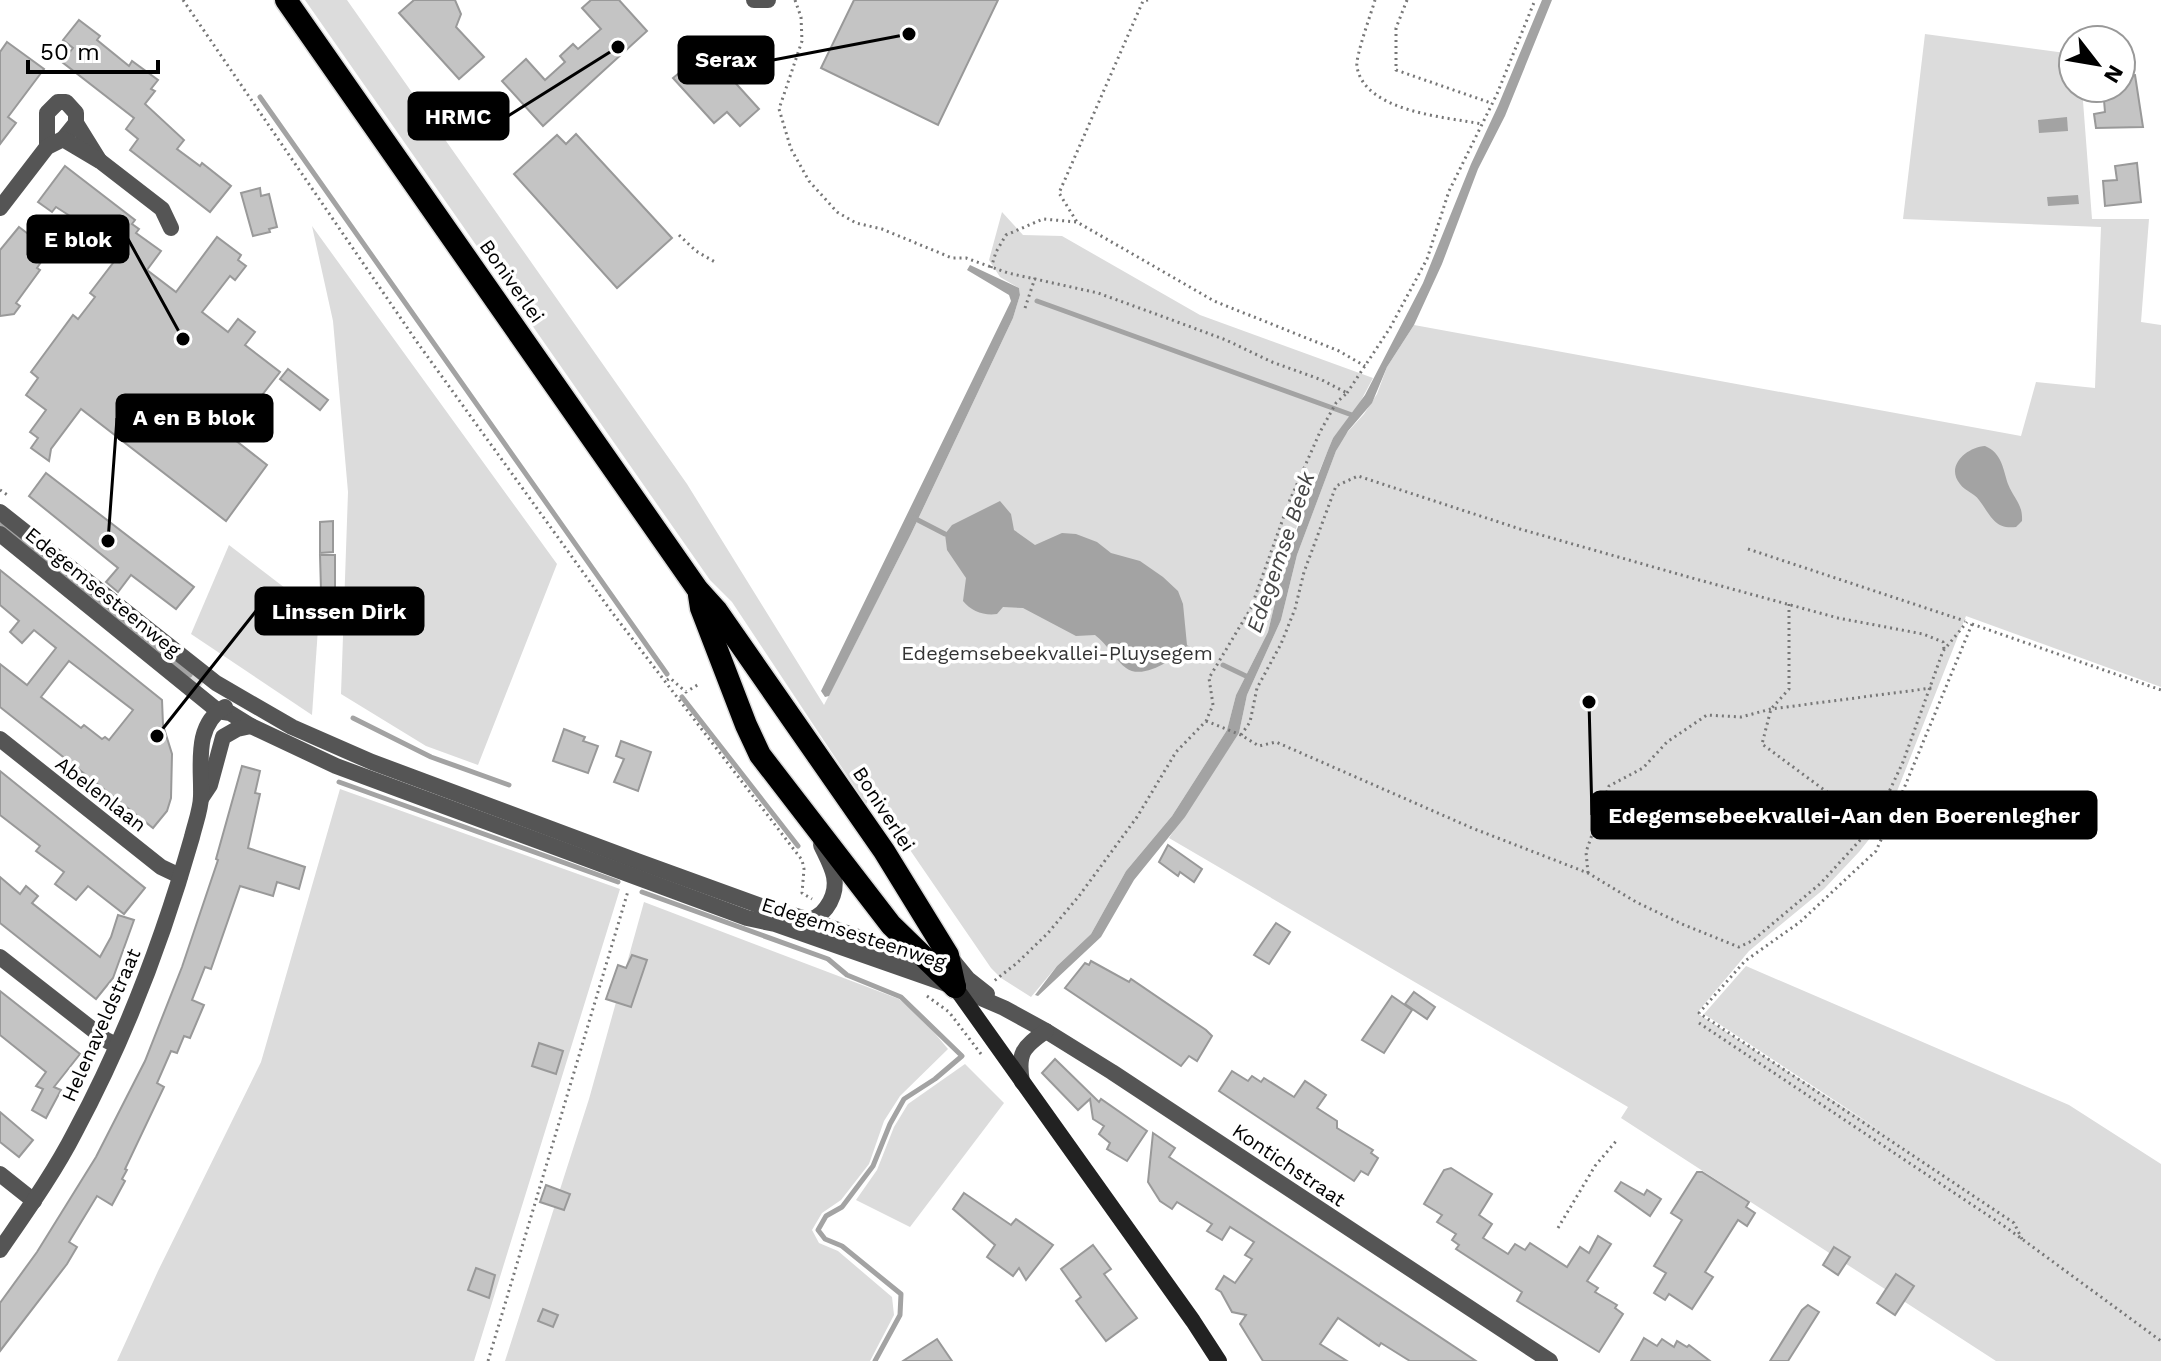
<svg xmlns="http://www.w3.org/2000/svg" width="2161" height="1361" font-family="'Work Sans',sans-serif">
<rect width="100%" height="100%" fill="#fff"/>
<!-- green -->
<g fill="#dcdcdc">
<polygon points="305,0 347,0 687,484 824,705 911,534 1013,318 1020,295 1019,288 1000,277 989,260 1002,212 1023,235 1062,236 1200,315 1373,378 1357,408 1333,438 1298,523 1285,560 1268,632 1236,695 1227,730 1172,816 1126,871 1091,934 1057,966 1031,997 1001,978 991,968 873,796 866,804 732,602 710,580"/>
<polygon points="1925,34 2073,54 2073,88 2082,88 2092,219 2149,219 2141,322 2161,325 2161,687 1966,616 1894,799 1882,823 1859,852 1824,889 1749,951 1697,1013 1884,1133 1704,1014 1746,966 2069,1105 2161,1164 2161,1361 1996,1361 1621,1118 1628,1107 1169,838 1239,733 1247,695 1281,620 1297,555 1336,451 1343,437 1364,414 1377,394 1387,367 1414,325 2021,436 2036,382 2095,388 2101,227 1903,219"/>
<polygon points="312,226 557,564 478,765 426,746 341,694 348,492 333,321"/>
<polygon points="229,545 319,614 312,715 191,634"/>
<polygon points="72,576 204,682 199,689 66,583"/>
<polygon points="340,789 620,889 474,1361 117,1361 158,1271 261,1062"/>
<polygon points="644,902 899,999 922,1018 948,1049 900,1096 884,1121 869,1164 841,1200 822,1213 812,1230 819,1243 838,1251 892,1297 894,1315 870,1361 505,1361 589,1099"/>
<polygon points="965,1064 1004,1103 910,1227 856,1200 877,1170 894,1127 908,1104"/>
</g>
<!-- water -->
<g fill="#a3a3a3">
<polygon points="1542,0 1552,0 1505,116 1478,169 1442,264 1414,325 1387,367 1372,403 1348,431 1336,451 1297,555 1281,620 1247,695 1239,733 1185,817 1134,880 1101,937 1038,996 1035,995 1057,966 1091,934 1126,871 1172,816 1227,730 1236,695 1268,632 1285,560 1328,450 1333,438 1365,395 1423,283 1471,164 1498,106"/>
<polygon points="2067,117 2068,131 2039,133 2038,120"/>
<polygon points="2078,195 2079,204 2048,206 2047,197"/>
<polygon points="970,265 1019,288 1020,295 1013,318 911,534 829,696 825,697 821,691 1011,301 1009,295 967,270"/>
<path d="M1985,446C2002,453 2003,469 2008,484C2014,499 2023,504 2022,521L2016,527C1994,530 1990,514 1979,500C1974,493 1965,491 1960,484C1945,466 1967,447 1985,446Z"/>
<path d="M1000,501L1011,514L1014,530L1035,545L1062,533L1076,534L1097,542L1111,553L1140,561L1163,577L1178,591L1183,604L1187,645C1177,658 1143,681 1126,668C1117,662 1107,644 1095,635L1076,636L1023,608L1003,607L997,614C984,616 971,611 963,601L966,578L947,550L945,534L952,525Z"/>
</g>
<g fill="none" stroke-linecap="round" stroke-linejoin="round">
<!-- stream -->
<g stroke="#a3a3a3" stroke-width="5">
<polyline points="260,97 667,674"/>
<polyline points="1037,301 1352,415"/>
<polyline points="914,518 945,534"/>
<polyline points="1,525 190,675"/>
<polyline points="1185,647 1205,657"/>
<polyline points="1223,665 1248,677"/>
<polyline points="682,697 798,846"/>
<polyline points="353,718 431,757 509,785"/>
<polyline points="339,782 618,882"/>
<polyline points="642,892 828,959 847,975 901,997 962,1056 935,1079 904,1099 890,1124 873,1166 842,1207 826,1216 818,1230 825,1239 842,1246 901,1294 900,1315 875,1361"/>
</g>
</g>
<!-- building -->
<g fill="#c4c4c4" stroke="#999" stroke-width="2" fill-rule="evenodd">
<polygon points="414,0 455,0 461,14 456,27 484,57 459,79 399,13"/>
<polygon points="591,0 619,0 647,31 543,126 502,81 526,59 545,80 565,62 560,56 573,44 578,49 601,29 582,8"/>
<polygon points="854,0 998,0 938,125 821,68"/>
<polygon points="79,20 100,36 97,40 129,66 132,61 158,80 151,89 155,91 145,104 184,140 177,149 200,166 202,163 231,186 210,212 130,150 138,139 126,129 134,118 62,62 73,48 63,40"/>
<polygon points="7,42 44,69 8,117 16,123 0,144 0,52"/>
<polygon points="711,56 759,109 740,126 727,112 714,123 673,78 698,57 700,59"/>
<polygon points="2135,75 2143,127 2096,128 2094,114 2105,112 2103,88 2121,88 2121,76"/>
<polygon points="576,134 672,238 617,288 514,174 557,135 566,144"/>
<polygon points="2137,163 2141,202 2105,206 2103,181 2117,180 2115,166"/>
<polygon points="65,166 135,220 132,224 139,229 136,233 161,251 147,270 176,292 217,237 241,255 238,260 246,266 235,280 230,276 202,312 228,332 238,319 255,332 245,345 280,372 230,436 267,465 226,521 81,409 51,449 49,461 31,448 38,438 30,432 46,410 26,395 38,378 31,372 73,315 78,319 95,297 90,293 123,250 56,207 52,212 38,202"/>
<polygon points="260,188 261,196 269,194 277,227 269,229 270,232 253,236 241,193"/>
<polygon points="19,227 44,246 38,255 43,259 37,268 40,270 16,303 20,306 14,314 0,316 0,250"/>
<polygon points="288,369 328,400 320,410 280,379"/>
<polygon points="46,473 194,587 176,609 131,575 118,592 106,582 118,568 29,496"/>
<polygon points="333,521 333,552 320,553 320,522"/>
<polygon points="320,555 335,555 335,590 321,590"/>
<path d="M0,570L162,700L163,725L172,754L171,798L167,811L153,828L0,707V664L27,685L56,648L34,630L22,643L10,632L19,621L0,605ZM69,661L133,710L109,740L105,737L102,739L84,725L81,728L41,697Z"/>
<polygon points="564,729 585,737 583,741 598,746 588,773 553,761"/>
<polygon points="621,741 651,752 638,791 614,782 624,759 616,756"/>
<polygon points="242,766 260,771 255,793 260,794 248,848 305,867 299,889 277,882 273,896 240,886 211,969 205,967 192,1000 204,1005 190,1038 184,1036 177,1053 171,1051 157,1083 164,1087 125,1169 127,1170 122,1179 125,1181 112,1205 97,1196 69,1242 77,1247 67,1264 0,1351 0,1303 37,1252 96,1157 145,1061 182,967 218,860 216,859"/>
<polygon points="0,771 145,888 124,914 88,886 76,900 55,884 64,872 36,851 40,846 0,815"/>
<polygon points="1168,845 1202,869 1194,882 1180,872 1178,876 1159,862"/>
<polygon points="0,877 20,894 26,886 38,896 32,903 100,957 111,937 118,915 134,920 113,978 96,999 0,923"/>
<polygon points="1276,923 1290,932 1269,964 1254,955"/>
<polygon points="632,955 647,960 631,1007 606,999 618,965 626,968"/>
<polygon points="1091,961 1129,982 1131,979 1206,1030 1212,1036 1197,1061 1189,1056 1181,1066 1065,988 1085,963 1089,965"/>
<polygon points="0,991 80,1054 54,1087 61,1090 46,1118 32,1110 43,1089 36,1086 46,1072 0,1035"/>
<polygon points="1414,992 1435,1007 1427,1019 1405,1004"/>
<polygon points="1392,996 1412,1010 1384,1053 1362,1040"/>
<polygon points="539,1043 563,1051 556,1074 532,1066"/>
<polygon points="1055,1059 1099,1102 1101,1099 1147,1131 1127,1161 1107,1149 1110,1143 1099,1134 1104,1126 1093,1119 1090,1099 1078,1110 1042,1073"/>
<polygon points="1232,1071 1248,1081 1252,1076 1261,1082 1264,1078 1294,1097 1305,1081 1326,1095 1317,1108 1337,1121 1337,1128 1373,1150 1371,1153 1378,1158 1368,1175 1361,1171 1354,1181 1219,1091"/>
<polygon points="0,1112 33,1140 19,1157 0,1142"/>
<polygon points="1153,1133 1175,1148 1169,1157 1476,1361 1410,1361 1381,1343 1379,1346 1338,1318 1320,1344 1347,1361 1263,1361 1240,1324 1246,1315 1232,1312 1221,1292 1216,1289 1224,1276 1235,1283 1252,1259 1245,1255 1254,1242 1230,1227 1222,1240 1207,1231 1212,1224 1177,1202 1172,1209 1160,1201 1148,1182"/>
<polygon points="1451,1168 1492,1194 1479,1215 1492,1224 1483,1238 1508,1254 1515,1244 1525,1250 1530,1243 1567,1267 1580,1247 1589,1253 1598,1236 1611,1244 1587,1281 1598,1288 1595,1292 1617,1305 1615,1308 1623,1314 1599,1352 1517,1301 1522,1292 1456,1249 1459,1245 1452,1240 1456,1234 1437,1222 1442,1215 1424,1204 1444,1170"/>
<polygon points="1697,1172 1702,1172 1749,1202 1746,1207 1755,1213 1747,1226 1738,1220 1705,1272 1713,1277 1692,1309 1669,1294 1665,1300 1654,1293 1666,1273 1654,1266 1682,1220 1671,1213"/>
<polygon points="1621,1182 1644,1195 1647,1190 1661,1199 1650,1216 1615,1191"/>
<polygon points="546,1185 570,1194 564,1210 540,1202"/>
<polygon points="964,1193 1011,1225 1016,1219 1053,1245 1026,1280 1019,1268 1013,1276 987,1257 995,1245 953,1209"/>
<polygon points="1093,1245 1111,1269 1104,1274 1137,1318 1106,1341 1076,1301 1081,1297 1061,1269"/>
<polygon points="1834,1247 1850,1257 1838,1275 1823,1265"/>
<polygon points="476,1268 495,1275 489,1298 468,1290"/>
<polygon points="1896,1274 1914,1286 1895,1315 1877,1303"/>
<polygon points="1808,1305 1819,1312 1788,1361 1770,1361 1802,1310"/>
<polygon points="543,1309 558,1315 553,1327 538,1321"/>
<polygon points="1644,1338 1657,1346 1662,1339 1674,1347 1677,1341 1687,1347 1689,1345 1710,1361 1631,1361"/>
<polygon points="937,1339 952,1361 903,1361"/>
</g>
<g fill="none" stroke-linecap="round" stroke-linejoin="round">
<defs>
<g id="trunk">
<polyline points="286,0 698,590 717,611 884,851 948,955 955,987"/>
<polyline points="699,595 701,608 746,725 760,755 891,925 955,987"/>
</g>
</defs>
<!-- trunk casing -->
<use href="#trunk" stroke="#dbdbdb" stroke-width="25"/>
<!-- path -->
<g stroke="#777" stroke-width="3" stroke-dasharray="2 4" stroke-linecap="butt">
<polyline points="183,0 417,342 611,611 802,860 804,869 802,893 812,899"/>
<polyline points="795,0 801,17 802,41 779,109 791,149 809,181 837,212 856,223 882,229 952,258 966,258 1008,273 1098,293 1164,317 1226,340 1272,362 1322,380 1347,393 1336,403 1320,432 1289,502 1251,608 1209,678 1213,705 1206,721 1176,752 1137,817 1079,896 1048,933 1017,963 994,981"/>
<polyline points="1148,0 1143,1 1059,193 1077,222 1214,301 1339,351 1365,366"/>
<path d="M1375,0C1371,14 1355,57 1357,67C1365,112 1446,117 1482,124"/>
<polyline points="1407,0 1396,28 1396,70 1491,103"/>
<polyline points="679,235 696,251 715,262"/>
<polyline points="991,268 996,252 1006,235 1043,219 1077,222"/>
<polyline points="1025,308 1035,278"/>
<polyline points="1347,393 1390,328 1427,259 1449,191 1497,94 1535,0"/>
<polyline points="0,490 9,496"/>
<polyline points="1748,549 1965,621"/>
<polyline points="1789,604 1789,689 1771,709 1762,744 1873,826"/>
<polyline points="1972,624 1900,798 1876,851 1800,922 1745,961 1699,1013 2014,1223 2023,1241"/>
<polyline points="1972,624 2161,690"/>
<polyline points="667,680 670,678 686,692 699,684"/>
<polyline points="1206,721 1241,735 1259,746 1276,742 1472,828 1588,873 1636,902 1682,924 1739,947 1752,941 1821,883 1873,826 1903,762 1943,651 1967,622"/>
<polyline points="1241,735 1250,722 1257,688 1281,644 1295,609 1304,572 1336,486 1358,476 1520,529 1692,578 1838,618 1923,634 1943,642 1944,649"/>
<polyline points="927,996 949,1012 981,1054"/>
<polyline points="1699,1023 2007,1228 2161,1341"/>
<polyline points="1558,1228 1595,1166 1617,1140"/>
<polyline points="488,1361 628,891"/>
</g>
<!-- minor -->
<g stroke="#555" stroke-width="16">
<polyline points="754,0 768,0"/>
<polyline points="76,123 99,160"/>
<polyline points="47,147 47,113 58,102 66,102 76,113 76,123 63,139"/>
<polyline points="0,208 47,147 63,139 100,161 162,209 171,228"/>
<polyline points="0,512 216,683 292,727 372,762 637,861 761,906 810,920 903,953 923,966"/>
<polyline points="0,534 218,711 230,713 251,726 336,766 747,918 775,924 955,987 1004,1008 1046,1031 1112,1072 1550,1361"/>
<polyline points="0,739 161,867 180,876"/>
<polyline points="202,797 210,785 223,737 237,729 251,726"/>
<path d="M810,920C820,916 825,911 830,902C841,881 831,866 821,845"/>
<polyline points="0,957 106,1040 116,1045"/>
<polyline points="950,957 968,979 987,994"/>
<path d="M1022,1082C1017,1053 1023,1047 1046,1031"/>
<polyline points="0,1174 34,1201"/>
<path d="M0,1250C26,1212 54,1173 75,1132C125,1039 163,939 192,837C195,824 201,809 201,796C202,766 193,725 225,707"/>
</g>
<!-- secondary -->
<polyline stroke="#222" stroke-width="16" points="955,987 1193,1321 1219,1361"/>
<!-- trunk -->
<use href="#trunk" stroke="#000" stroke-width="22"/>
<!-- path-bridge -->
<polyline stroke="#777" stroke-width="3" stroke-dasharray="2 4" stroke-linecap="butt" points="1588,873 1586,852 1609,786 1643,768 1667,742 1707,715 1741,717 1771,709 1932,688"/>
</g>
<g text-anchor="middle" stroke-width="7" stroke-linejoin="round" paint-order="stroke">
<!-- street labels -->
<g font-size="20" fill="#000" stroke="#fff">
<text transform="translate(512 281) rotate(55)" y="7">Boniverlei</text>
<text transform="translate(103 592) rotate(39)" y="7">Edegemsesteenweg</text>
<text transform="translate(101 794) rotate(38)" y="7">Abelenlaan</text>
<text transform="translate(884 809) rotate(57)" y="7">Boniverlei</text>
<text transform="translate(854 933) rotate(18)" y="7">Edegemsesteenweg</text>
<text transform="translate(101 1025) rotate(-66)" y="7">Helenaveldstraat</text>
<text transform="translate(1289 1165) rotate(34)" y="7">Kontichstraat</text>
</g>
<!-- park labels -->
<g font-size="20" fill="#333" stroke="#fff">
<text x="1057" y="660">Edegemsebeekvallei-Pluysegem</text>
</g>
<!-- water labels -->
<g font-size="22" font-style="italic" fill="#444" stroke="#fff">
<text transform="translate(1280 552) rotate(-71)" y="8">Edegemse Beek</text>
</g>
</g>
<!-- callouts -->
<path fill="none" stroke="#000" stroke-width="3" d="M909 34L773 60M618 47L508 116M183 339L128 239M108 541L117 418M157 736L256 611M1589 702L1592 815"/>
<g fill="#000" stroke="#fff" stroke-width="3">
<circle cx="909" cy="34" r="8"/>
<circle cx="618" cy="47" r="8"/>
<circle cx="183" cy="339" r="8"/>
<circle cx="108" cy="541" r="8"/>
<circle cx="157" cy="736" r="8"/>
<circle cx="1589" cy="702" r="8"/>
</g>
<g fill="#000" stroke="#000" stroke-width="3">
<rect x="679" y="37" width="94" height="46" rx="8"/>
<rect x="409" y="93" width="99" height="46" rx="8"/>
<rect x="28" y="216" width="100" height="46" rx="8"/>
<rect x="117" y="395" width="155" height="46" rx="8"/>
<rect x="256" y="588" width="167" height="46" rx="8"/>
<rect x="1592" y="792" width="504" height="46" rx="8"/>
</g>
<g font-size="22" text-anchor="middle" font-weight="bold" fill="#fff">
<text x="726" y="67">Serax</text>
<text x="458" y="124">HRMC</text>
<text x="78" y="247">E blok</text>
<text x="194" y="425">A en B blok</text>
<text x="339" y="619">Linssen Dirk</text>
<text x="1844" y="823">Edegemsebeekvallei-Aan den Boerenlegher</text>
</g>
<!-- north arrow -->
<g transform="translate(2097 64) rotate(121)"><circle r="38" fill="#ffffff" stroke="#999999" stroke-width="2"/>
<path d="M0-6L14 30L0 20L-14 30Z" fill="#000000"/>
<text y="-12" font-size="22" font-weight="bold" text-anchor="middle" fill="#000000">N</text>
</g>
<!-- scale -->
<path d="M28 60v12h130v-12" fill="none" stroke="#000000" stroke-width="4"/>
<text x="40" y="60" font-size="24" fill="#000000" stroke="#ffffff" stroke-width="6" paint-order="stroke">50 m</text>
</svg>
